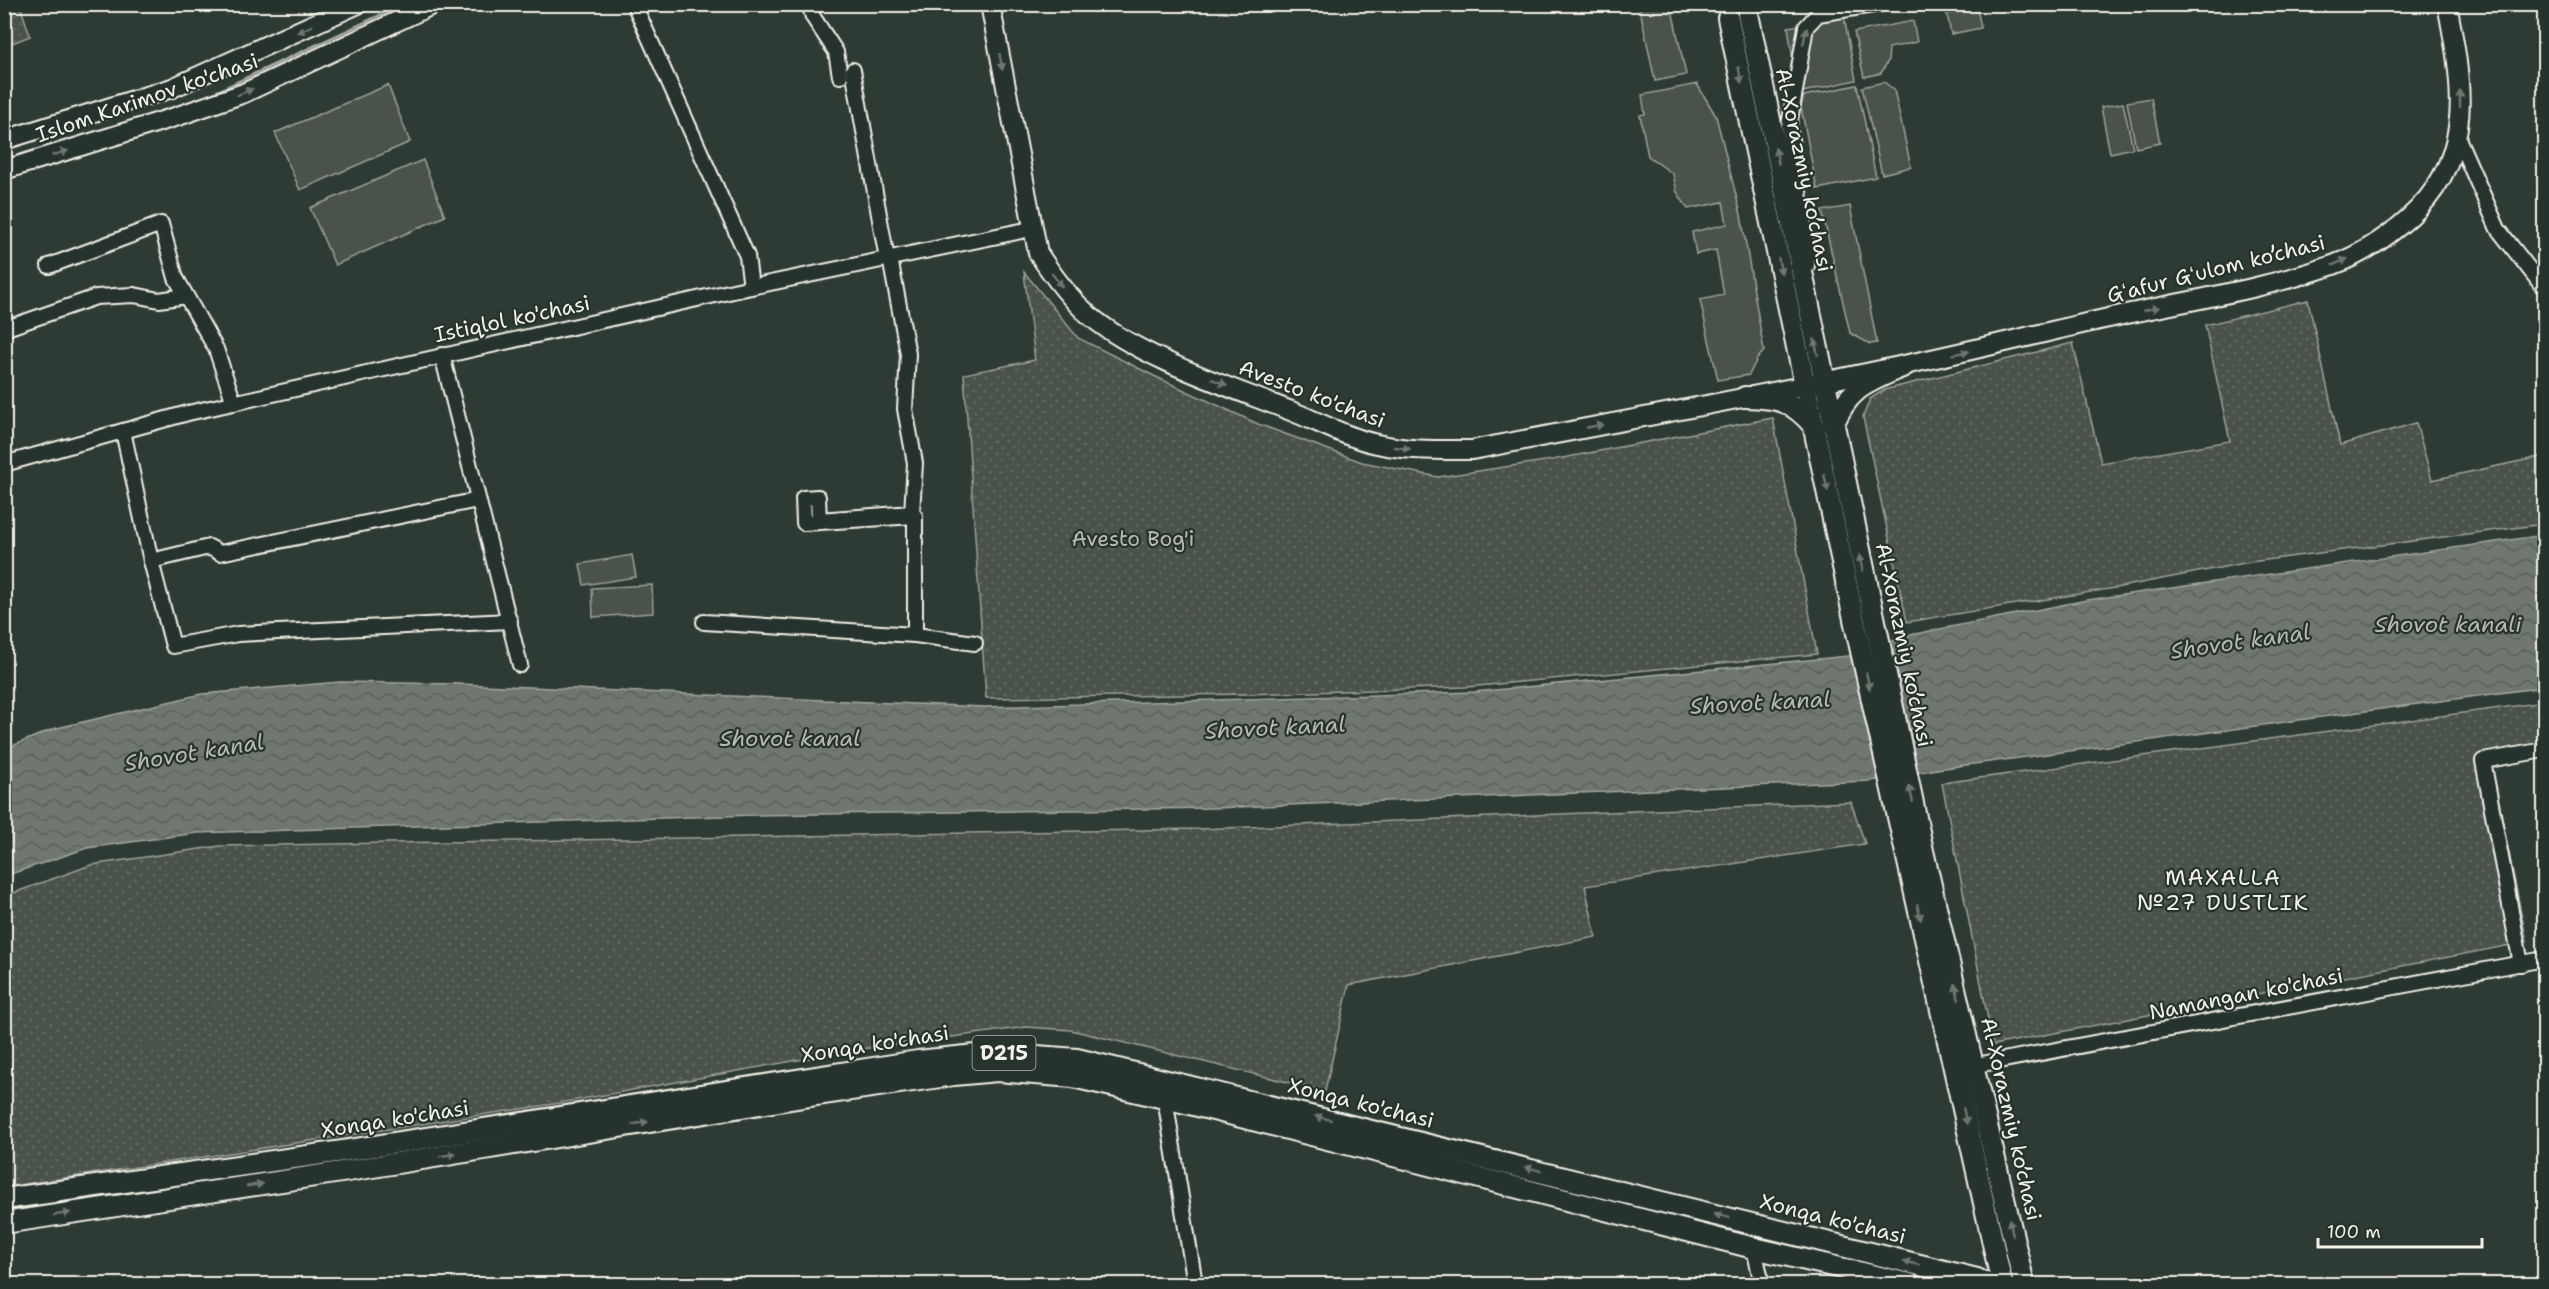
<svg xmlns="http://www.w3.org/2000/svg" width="2549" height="1289" font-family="'Shantell Sans',sans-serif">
<defs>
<pattern id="park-dots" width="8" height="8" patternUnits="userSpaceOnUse" patternTransform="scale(1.5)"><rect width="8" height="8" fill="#48524c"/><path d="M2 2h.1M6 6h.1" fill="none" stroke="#636b66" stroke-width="1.8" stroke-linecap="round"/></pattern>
<pattern id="water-waves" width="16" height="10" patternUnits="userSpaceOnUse" patternTransform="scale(1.5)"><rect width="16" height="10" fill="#6f7770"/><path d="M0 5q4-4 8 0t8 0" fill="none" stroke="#5c605b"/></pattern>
</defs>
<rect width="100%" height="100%" fill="#2e3b34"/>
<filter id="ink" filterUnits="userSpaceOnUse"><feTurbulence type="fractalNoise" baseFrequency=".0167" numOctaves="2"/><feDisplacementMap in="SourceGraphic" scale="12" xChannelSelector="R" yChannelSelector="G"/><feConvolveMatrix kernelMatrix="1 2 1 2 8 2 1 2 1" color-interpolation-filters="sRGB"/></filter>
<g filter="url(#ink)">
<!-- grass -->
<g fill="#48524c" stroke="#9ea29a" stroke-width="1.5">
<polygon points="1639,5 1671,5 1686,75 1655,81"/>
<polygon points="1977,8 1981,28 1951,34 1947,14"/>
<polygon points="1844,17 1856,80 1798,93 1788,27"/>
<polygon points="1913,21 1917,42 1889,48 1888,61 1881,73 1864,77 1854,32"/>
<polygon points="1884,82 1894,90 1911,167 1882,174 1862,87"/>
<polygon points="1697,84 1716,116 1741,215 1764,351 1757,359 1749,375 1718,380 1700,300 1724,295 1716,250 1696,254 1692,232 1727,224 1723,202 1688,209 1677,192 1673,174 1648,156 1640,115 1645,114 1642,95"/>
<polygon points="388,85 410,142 300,190 275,133"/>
<polygon points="1857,85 1876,177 1817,189 1801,107 1804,96"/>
<polygon points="2151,98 2160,143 2136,148 2127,102"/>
<polygon points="2123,103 2133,148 2110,153 2101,107"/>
<polygon points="423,160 445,216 335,265 310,208"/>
<polygon points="1850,206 1877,343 1870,344 1850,333 1822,211"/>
<polygon points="632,555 636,577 584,585 580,564"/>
<polygon points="652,585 653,613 593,617 592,588"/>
</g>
<!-- park -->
<g fill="url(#park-dots)" stroke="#9ea29a" stroke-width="1.5">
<polygon points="4,5 20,5 30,36 5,46"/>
<polygon points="1024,272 1078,338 1154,376 1258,424 1362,462 1438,477 1552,460 1773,418 1817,654 1467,687 1246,694 986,698 964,374 1035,360"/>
<polygon points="2308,300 2340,445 2416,423 2432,480 2544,456 2544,524 2250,562 2115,588 1907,622 1863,417 1870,399 1884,390 2073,343 2101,463 2230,441 2205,325"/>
<polygon points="2544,702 2544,752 2491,764 2527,942 1993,1045 1942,783"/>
<polygon points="1851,802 1865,844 1585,886 1596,937 1349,985 1325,1091 1071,1030 1026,1027 854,1050 560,1103 5,1187 5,896 91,865 220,846 1200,829"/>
</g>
<!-- water -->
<polygon fill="url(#water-waves)" stroke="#a4a8a0" stroke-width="1.5" points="2544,535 2544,687 1937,769 1871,781 1214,808 754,815 197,833 87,848 5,876 5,749 53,729 202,694 340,682 459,684 985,707 1474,692 1849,656 1910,635 2087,600"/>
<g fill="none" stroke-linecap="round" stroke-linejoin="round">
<!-- stream -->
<polyline stroke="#a4a8a0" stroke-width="3" points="201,99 404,4"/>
<defs>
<g id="street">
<polyline points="634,4 747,256 751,287"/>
<polyline points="809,4 813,17 836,52 840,76"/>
<polyline points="853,70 887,259"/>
<polyline points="2457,136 2498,229 2544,288"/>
<polyline points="890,258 908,354 905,409 915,463 912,513 819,520 818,497 803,498 804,523 915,516 915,635"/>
<polyline points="49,266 161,224 176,278 216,349 234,403"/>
<polyline points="1807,266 1807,244 1789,126 1806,27 1818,14 1879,4"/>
<polyline points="4,329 96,297 134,295 159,300 186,296"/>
<polyline points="442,355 520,665"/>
<polyline points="123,431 151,561 173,646 238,634 510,621"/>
<polyline points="4,464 188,413 751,287 1031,229"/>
<polyline points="151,561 209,547 220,553 478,500"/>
<polyline points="704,622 915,635 975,643"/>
<polyline points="2521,964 2483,761 2544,750"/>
<polyline points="1966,1067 2544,959"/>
<polyline points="1165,1098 1195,1284"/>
<polyline points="1754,1248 1762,1284"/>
</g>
<g id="secondary">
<path d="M990,4L1038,253C1053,276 1069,298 1090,316C1140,358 1230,387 1291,411C1319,422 1348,438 1377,444C1408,451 1440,450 1472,450C1616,422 1760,396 1904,365C1971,351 2037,334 2104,319C2178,302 2262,290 2333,265C2364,254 2395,232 2418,209C2476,149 2461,78 2447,4"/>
<polyline points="4,140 172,88 358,4"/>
<polyline points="4,170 178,116 244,93 434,4"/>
</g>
<g id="primary">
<polyline points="1748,14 1923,851 2024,1284"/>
<polyline points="1728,18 1855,624 2002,1284"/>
<path d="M1745,397C1779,398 1791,400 1814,426"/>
<path d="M1833,425C1850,386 1867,383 1904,366"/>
<polyline points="4,1199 343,1151 918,1061 995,1053 1077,1059 1977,1279 1987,1284"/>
<polyline points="4,1223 348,1171 797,1098 954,1075 997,1071 1073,1077 1190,1104 1754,1248 1910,1284"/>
</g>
</defs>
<!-- street casing -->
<use href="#street" stroke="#f4f1e8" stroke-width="18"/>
<!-- secondary casing -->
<use href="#secondary" stroke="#f4f1e8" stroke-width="22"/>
<!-- primary casing -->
<use href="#primary" stroke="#f4f1e8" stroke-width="24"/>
<!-- street -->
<use href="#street" stroke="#26332d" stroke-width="14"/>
<!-- secondary -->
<use href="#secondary" stroke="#26332d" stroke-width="18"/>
<!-- primary -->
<use href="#primary" stroke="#26332d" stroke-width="20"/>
</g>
<!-- one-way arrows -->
<defs><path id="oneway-solid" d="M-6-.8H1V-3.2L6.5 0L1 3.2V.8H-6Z" transform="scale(1.5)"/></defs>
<g fill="#6e766e">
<use href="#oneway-solid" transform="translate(305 29) rotate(156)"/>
<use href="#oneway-solid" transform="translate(1805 36) rotate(-77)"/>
<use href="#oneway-solid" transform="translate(1001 62) rotate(80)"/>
<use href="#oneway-solid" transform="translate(1740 75) rotate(78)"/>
<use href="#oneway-solid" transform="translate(245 92) rotate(-23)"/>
<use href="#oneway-solid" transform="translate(2460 99) rotate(-91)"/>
<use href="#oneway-solid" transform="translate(60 153) rotate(-17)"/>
<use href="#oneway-solid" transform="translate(1777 156) rotate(-102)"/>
<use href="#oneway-solid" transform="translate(2340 262) rotate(-24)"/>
<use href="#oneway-solid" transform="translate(1780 266) rotate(78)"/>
<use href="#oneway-solid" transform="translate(1057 280) rotate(52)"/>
<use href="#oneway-solid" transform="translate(2151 309) rotate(-12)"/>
<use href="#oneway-solid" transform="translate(1816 347) rotate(-102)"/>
<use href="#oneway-solid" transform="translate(1961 353) rotate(-12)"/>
<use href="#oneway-solid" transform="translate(1219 382) rotate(22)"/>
<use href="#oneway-solid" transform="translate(1595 426) rotate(-11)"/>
<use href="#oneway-solid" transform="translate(1402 448) rotate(8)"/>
<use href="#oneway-solid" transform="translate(1826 483) rotate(78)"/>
<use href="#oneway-solid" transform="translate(1861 563) rotate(-102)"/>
<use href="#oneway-solid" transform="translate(1868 681) rotate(78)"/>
<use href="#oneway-solid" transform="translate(1911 794) rotate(-102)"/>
<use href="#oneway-solid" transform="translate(1919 912) rotate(77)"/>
<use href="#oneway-solid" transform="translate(1957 992) rotate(-103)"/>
<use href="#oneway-solid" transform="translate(1965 1116) rotate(78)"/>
<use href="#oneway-solid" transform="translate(1323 1118) rotate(-166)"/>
<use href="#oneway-solid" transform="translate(640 1123) rotate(-10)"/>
<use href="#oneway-solid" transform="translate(448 1155) rotate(-9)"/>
<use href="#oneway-solid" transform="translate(1533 1169) rotate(-166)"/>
<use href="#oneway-solid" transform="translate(255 1185) rotate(-9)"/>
<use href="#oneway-solid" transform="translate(62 1214) rotate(-9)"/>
<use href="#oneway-solid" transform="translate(1722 1216) rotate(-166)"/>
<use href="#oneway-solid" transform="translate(2011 1227) rotate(-103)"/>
<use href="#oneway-solid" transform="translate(1911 1263) rotate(-166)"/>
</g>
</g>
<g text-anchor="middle" stroke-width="4.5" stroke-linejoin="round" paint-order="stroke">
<!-- shield labels -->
<rect fill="#26332d" stroke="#b6b8b0" stroke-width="1.5" x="972.5" y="1036" width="63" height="34" rx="4.5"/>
<g font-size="20" font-weight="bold" fill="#f4f1e8">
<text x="1004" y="1060">D215</text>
</g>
<!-- street labels -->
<g font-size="21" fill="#f4f1e8" stroke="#26332d">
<text transform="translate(147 98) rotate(-19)" y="7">Islom Karimov ko'chasi</text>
<text transform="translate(1804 170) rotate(78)" y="7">Al-Xorazmiy ko’chasi</text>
<text transform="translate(2216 269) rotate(-14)" y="7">Gʻafur Gʻulom ko’chasi</text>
<text transform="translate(512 319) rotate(-12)" y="7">Istiqlol ko'chasi</text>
<text transform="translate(1312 394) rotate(21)" y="7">Avesto ko'chasi</text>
<text transform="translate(1904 645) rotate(78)" y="7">Al-Xorazmiy ko’chasi</text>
<text transform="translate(2246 994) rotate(-11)" y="7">Namangan ko'chasi</text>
<text transform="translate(875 1044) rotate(-9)" y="7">Xonqa ko'chasi</text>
<text transform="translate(1361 1103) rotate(14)" y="7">Xonqa ko'chasi</text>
<text transform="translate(395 1119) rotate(-9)" y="7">Xonqa ko'chasi</text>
<text transform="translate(2011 1119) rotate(77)" y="7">Al-Xorazmiy ko’chasi</text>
<text transform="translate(1833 1219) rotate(14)" y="7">Xonqa ko'chasi</text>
</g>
<!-- park labels -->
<g font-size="21" fill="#b8b9b1" stroke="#26332d">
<text x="1133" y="546">Avesto Bog'i</text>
</g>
<!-- water labels -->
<g font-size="22" font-style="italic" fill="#b8bab2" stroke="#26332d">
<text x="2448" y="632">Shovot kanali</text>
<text transform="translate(2240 641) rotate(-8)" y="8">Shovot kanal</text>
<text transform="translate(1760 702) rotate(-3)" y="8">Shovot kanal</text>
<text transform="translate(1275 727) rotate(-3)" y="8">Shovot kanal</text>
<text x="790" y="746">Shovot kanal</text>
<text transform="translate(194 752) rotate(-9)" y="8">Shovot kanal</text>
</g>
<!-- neighbourhood labels -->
<g font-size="22" letter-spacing="1.5" fill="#f4f1e8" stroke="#26332d">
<text x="2223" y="885">MAXALLA<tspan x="2223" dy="25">№27 DUSTLIK</tspan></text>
</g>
</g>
<!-- margin -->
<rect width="2549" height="1289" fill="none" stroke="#26332d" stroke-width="24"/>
<rect x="12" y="12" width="2525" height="1265" fill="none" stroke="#f4f1e8" stroke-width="2" filter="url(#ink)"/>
<!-- scale -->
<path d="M2318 1238v9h164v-9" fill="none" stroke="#f4f1e8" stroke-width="3"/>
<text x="2327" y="1238" font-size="18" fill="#f4f1e8" stroke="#26332d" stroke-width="4.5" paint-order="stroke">100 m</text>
</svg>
